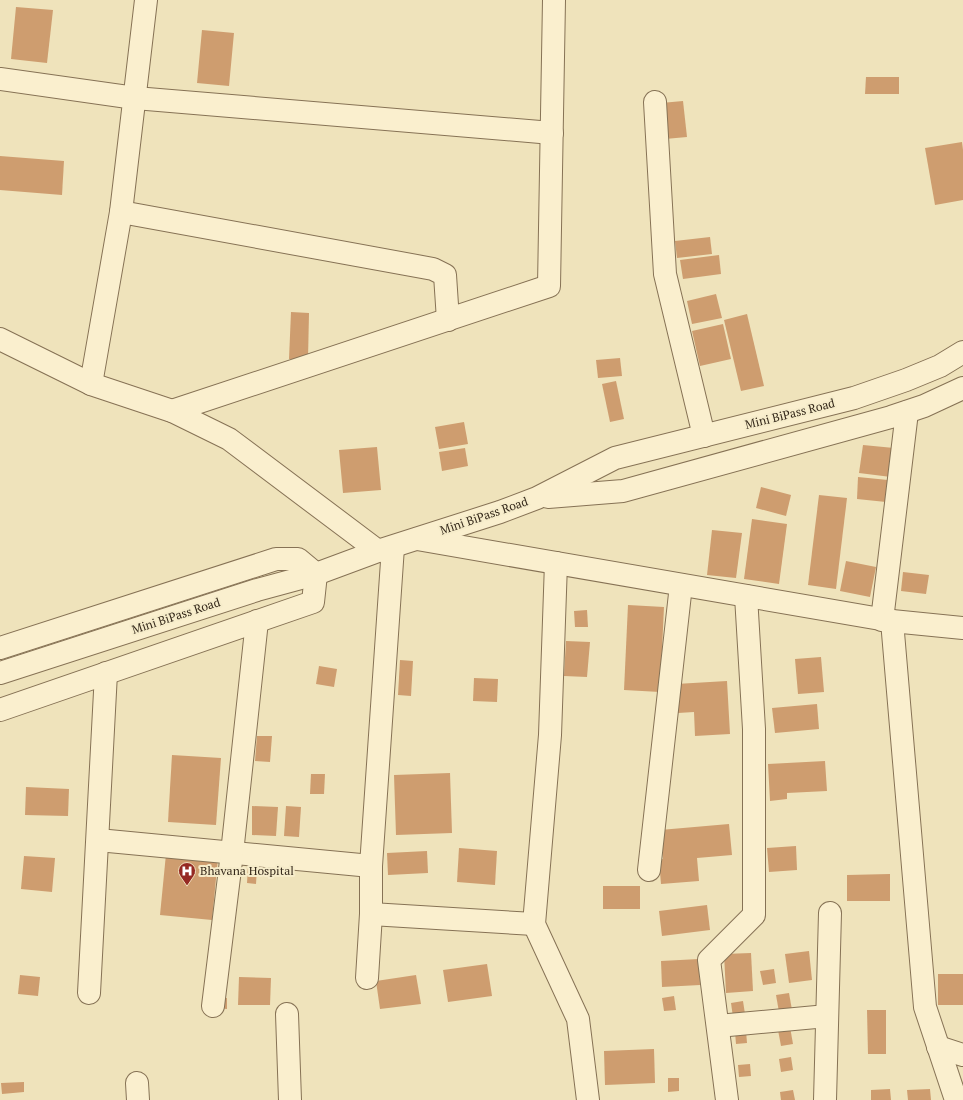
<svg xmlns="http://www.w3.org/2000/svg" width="963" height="1100" font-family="'PT Serif',serif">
<rect width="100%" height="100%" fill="#efe3bb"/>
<!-- building -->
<g fill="#ce9d6f">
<polygon points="16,7 53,10 47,63 11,59"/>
<polygon points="202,30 234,33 229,86 197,83"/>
<polygon points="866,77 899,77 899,94 865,94"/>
<polygon points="683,101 687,137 665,139 661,103"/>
<polygon points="962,142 963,150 963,200 935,205 925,148"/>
<polygon points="0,156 64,161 62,195 0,190"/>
<polygon points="710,237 712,254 677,258 675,241"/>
<polygon points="719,255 721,274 683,279 680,260"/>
<polygon points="716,294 722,318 692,324 687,301"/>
<polygon points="291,312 309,313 308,359 289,359"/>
<polygon points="747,314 764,386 741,391 724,320"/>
<polygon points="723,324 731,359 700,366 692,331"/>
<polygon points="620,358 622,376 598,378 596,360"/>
<polygon points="616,381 624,419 610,422 602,384"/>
<polygon points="464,422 468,444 439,449 435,427"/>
<polygon points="863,445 894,448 891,477 859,473"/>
<polygon points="377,447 381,490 343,493 339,450"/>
<polygon points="465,448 468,466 442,471 439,452"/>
<polygon points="858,477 888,480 886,502 857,499"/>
<polygon points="761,487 791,495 786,516 756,508"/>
<polygon points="819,495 847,498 836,589 808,585"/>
<polygon points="752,519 787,524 779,584 744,579"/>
<polygon points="712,530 742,533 736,578 707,575"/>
<polygon points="846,561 876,567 870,597 840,591"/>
<polygon points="903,572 929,575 926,594 901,591"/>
<polygon points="628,605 664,607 660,692 624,690"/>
<polygon points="587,610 588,627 575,627 574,611"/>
<polygon points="566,641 590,642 587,677 564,676"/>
<polygon points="821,657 824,692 798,694 795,659"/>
<polygon points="400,660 413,661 411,696 398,695"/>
<polygon points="319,666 337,669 334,687 316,684"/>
<polygon points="474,678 498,679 497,702 473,701"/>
<polygon points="727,681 730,734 695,736 694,712 678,713 676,684"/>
<polygon points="817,704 819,729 775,733 772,708"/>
<polygon points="257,736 272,736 270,762 255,761"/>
<polygon points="172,755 221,758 216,825 168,822"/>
<polygon points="825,761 827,791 787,793 787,799 770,801 768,764"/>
<polygon points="450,773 452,833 396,835 394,775"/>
<polygon points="311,774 325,774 324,794 310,794"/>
<polygon points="26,787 69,789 68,816 25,815"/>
<polygon points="252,806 278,807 276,836 252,835"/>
<polygon points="286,806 301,807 299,837 284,836"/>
<polygon points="729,824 732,855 697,858 699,881 661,884 659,860 663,859 660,830"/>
<polygon points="796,846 797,870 769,872 767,848"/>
<polygon points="459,848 497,851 495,885 457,882"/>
<polygon points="427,851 428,873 388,875 387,853"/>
<polygon points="166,854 218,858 212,920 160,915"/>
<polygon points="24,856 55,858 52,892 21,889"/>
<polygon points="248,866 257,867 256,884 247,883"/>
<polygon points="890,874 890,901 847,901 847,875"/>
<rect x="603" y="886" width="37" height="23"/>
<polygon points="707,905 710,930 662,936 659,911"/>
<polygon points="809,951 812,980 789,983 785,954"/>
<polygon points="751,953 753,991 726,993 724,954"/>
<polygon points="699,959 700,985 662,987 661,961"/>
<polygon points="487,964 492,996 448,1002 443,970"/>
<polygon points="774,969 776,983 763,985 760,971"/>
<rect x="938" y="974" width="25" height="31"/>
<polygon points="20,975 40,977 38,996 18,994"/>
<polygon points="416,975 421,1004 380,1009 376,981"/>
<polygon points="239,977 271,978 270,1005 238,1005"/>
<polygon points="789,993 792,1010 779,1012 776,995"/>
<polygon points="674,996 676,1010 664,1011 662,998"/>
<polygon points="217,998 227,998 227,1009 217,1008"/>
<polygon points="743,1001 745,1014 733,1017 731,1003"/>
<polygon points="867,1010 886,1010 886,1054 868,1054"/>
<polygon points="790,1027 793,1044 781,1046 778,1030"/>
<polygon points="746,1031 747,1043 736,1044 735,1032"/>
<polygon points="654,1049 655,1083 605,1085 604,1051"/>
<polygon points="791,1057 793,1070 781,1072 779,1059"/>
<polygon points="750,1064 751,1076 739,1077 738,1065"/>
<polygon points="668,1078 679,1078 679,1091 668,1092"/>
<polygon points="24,1082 24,1092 2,1094 1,1083"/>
<polygon points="890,1089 891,1100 871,1100 871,1090"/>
<polygon points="930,1089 931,1100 908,1100 907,1090"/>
<polygon points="793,1090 795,1100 781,1100 780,1092"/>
</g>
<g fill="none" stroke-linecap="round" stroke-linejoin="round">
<defs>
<g id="minor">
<polyline points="0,79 135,98 552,133"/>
<polyline points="655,102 665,274 704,436"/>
<polyline points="121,212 433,269 445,275 448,320"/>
<polyline points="0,339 91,384 172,411 229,439 378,551"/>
<polyline points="91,384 121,212 146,0"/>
<polyline points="172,411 549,286 554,0"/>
<polyline points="417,539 892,621 963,628"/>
<polyline points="556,563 550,735 534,924 578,1019 588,1100"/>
<polyline points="882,620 907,412"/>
<polyline points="892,621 925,1007 956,1100"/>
<polyline points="98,840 371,866"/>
<polyline points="649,870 681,585"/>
<polyline points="371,914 534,924"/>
<polyline points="367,978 371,914 371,866 393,547"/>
<polyline points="89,993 106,673"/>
<polyline points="213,1006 232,853 257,621"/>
<polyline points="287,1014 290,1100"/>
<polyline points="718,1026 827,1016"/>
<polyline points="938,1047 963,1055"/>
<polyline points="137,1083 138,1100"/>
<polyline points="727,1100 709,960 754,915 754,729 746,596"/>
<polyline points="825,1100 830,913"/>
</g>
<g id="tertiary">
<polyline points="548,497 623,491 891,417 924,406 963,388"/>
<polyline points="0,648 276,559 298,559 316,574 313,602 0,710"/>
<polyline points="0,673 257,590 316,574 378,551 500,512 537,498 615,458 854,398 906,380 940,366 963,352"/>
</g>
</defs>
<!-- minor casing -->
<use href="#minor" stroke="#867255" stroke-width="24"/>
<!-- tertiary casing -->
<use href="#tertiary" stroke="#867255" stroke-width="24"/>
<!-- minor -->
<use href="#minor" stroke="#faefce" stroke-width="22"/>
<!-- tertiary -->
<use href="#tertiary" stroke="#faefce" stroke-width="22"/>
</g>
<!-- icons -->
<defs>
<symbol id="hospital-pin" viewBox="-11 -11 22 30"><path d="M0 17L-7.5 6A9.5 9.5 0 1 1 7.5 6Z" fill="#962a23" stroke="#f6ecca"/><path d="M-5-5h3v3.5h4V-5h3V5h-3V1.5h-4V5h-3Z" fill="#fff"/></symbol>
</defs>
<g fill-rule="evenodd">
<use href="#hospital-pin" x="177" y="861" width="20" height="27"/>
</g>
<g text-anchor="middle" stroke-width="4" stroke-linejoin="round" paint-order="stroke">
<!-- street labels -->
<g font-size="12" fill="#34281a" stroke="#f6ecca">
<text transform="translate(790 414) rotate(-14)" y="4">Mini BiPass Road</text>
<text transform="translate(484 516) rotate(-19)" y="4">Mini BiPass Road</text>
<text transform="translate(176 616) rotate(-18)" y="4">Mini BiPass Road</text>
</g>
<!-- poi labels -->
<g font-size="12" fill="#34281a" stroke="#f6ecca" text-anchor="start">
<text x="200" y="875">Bhavana Hospital</text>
</g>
</g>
</svg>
